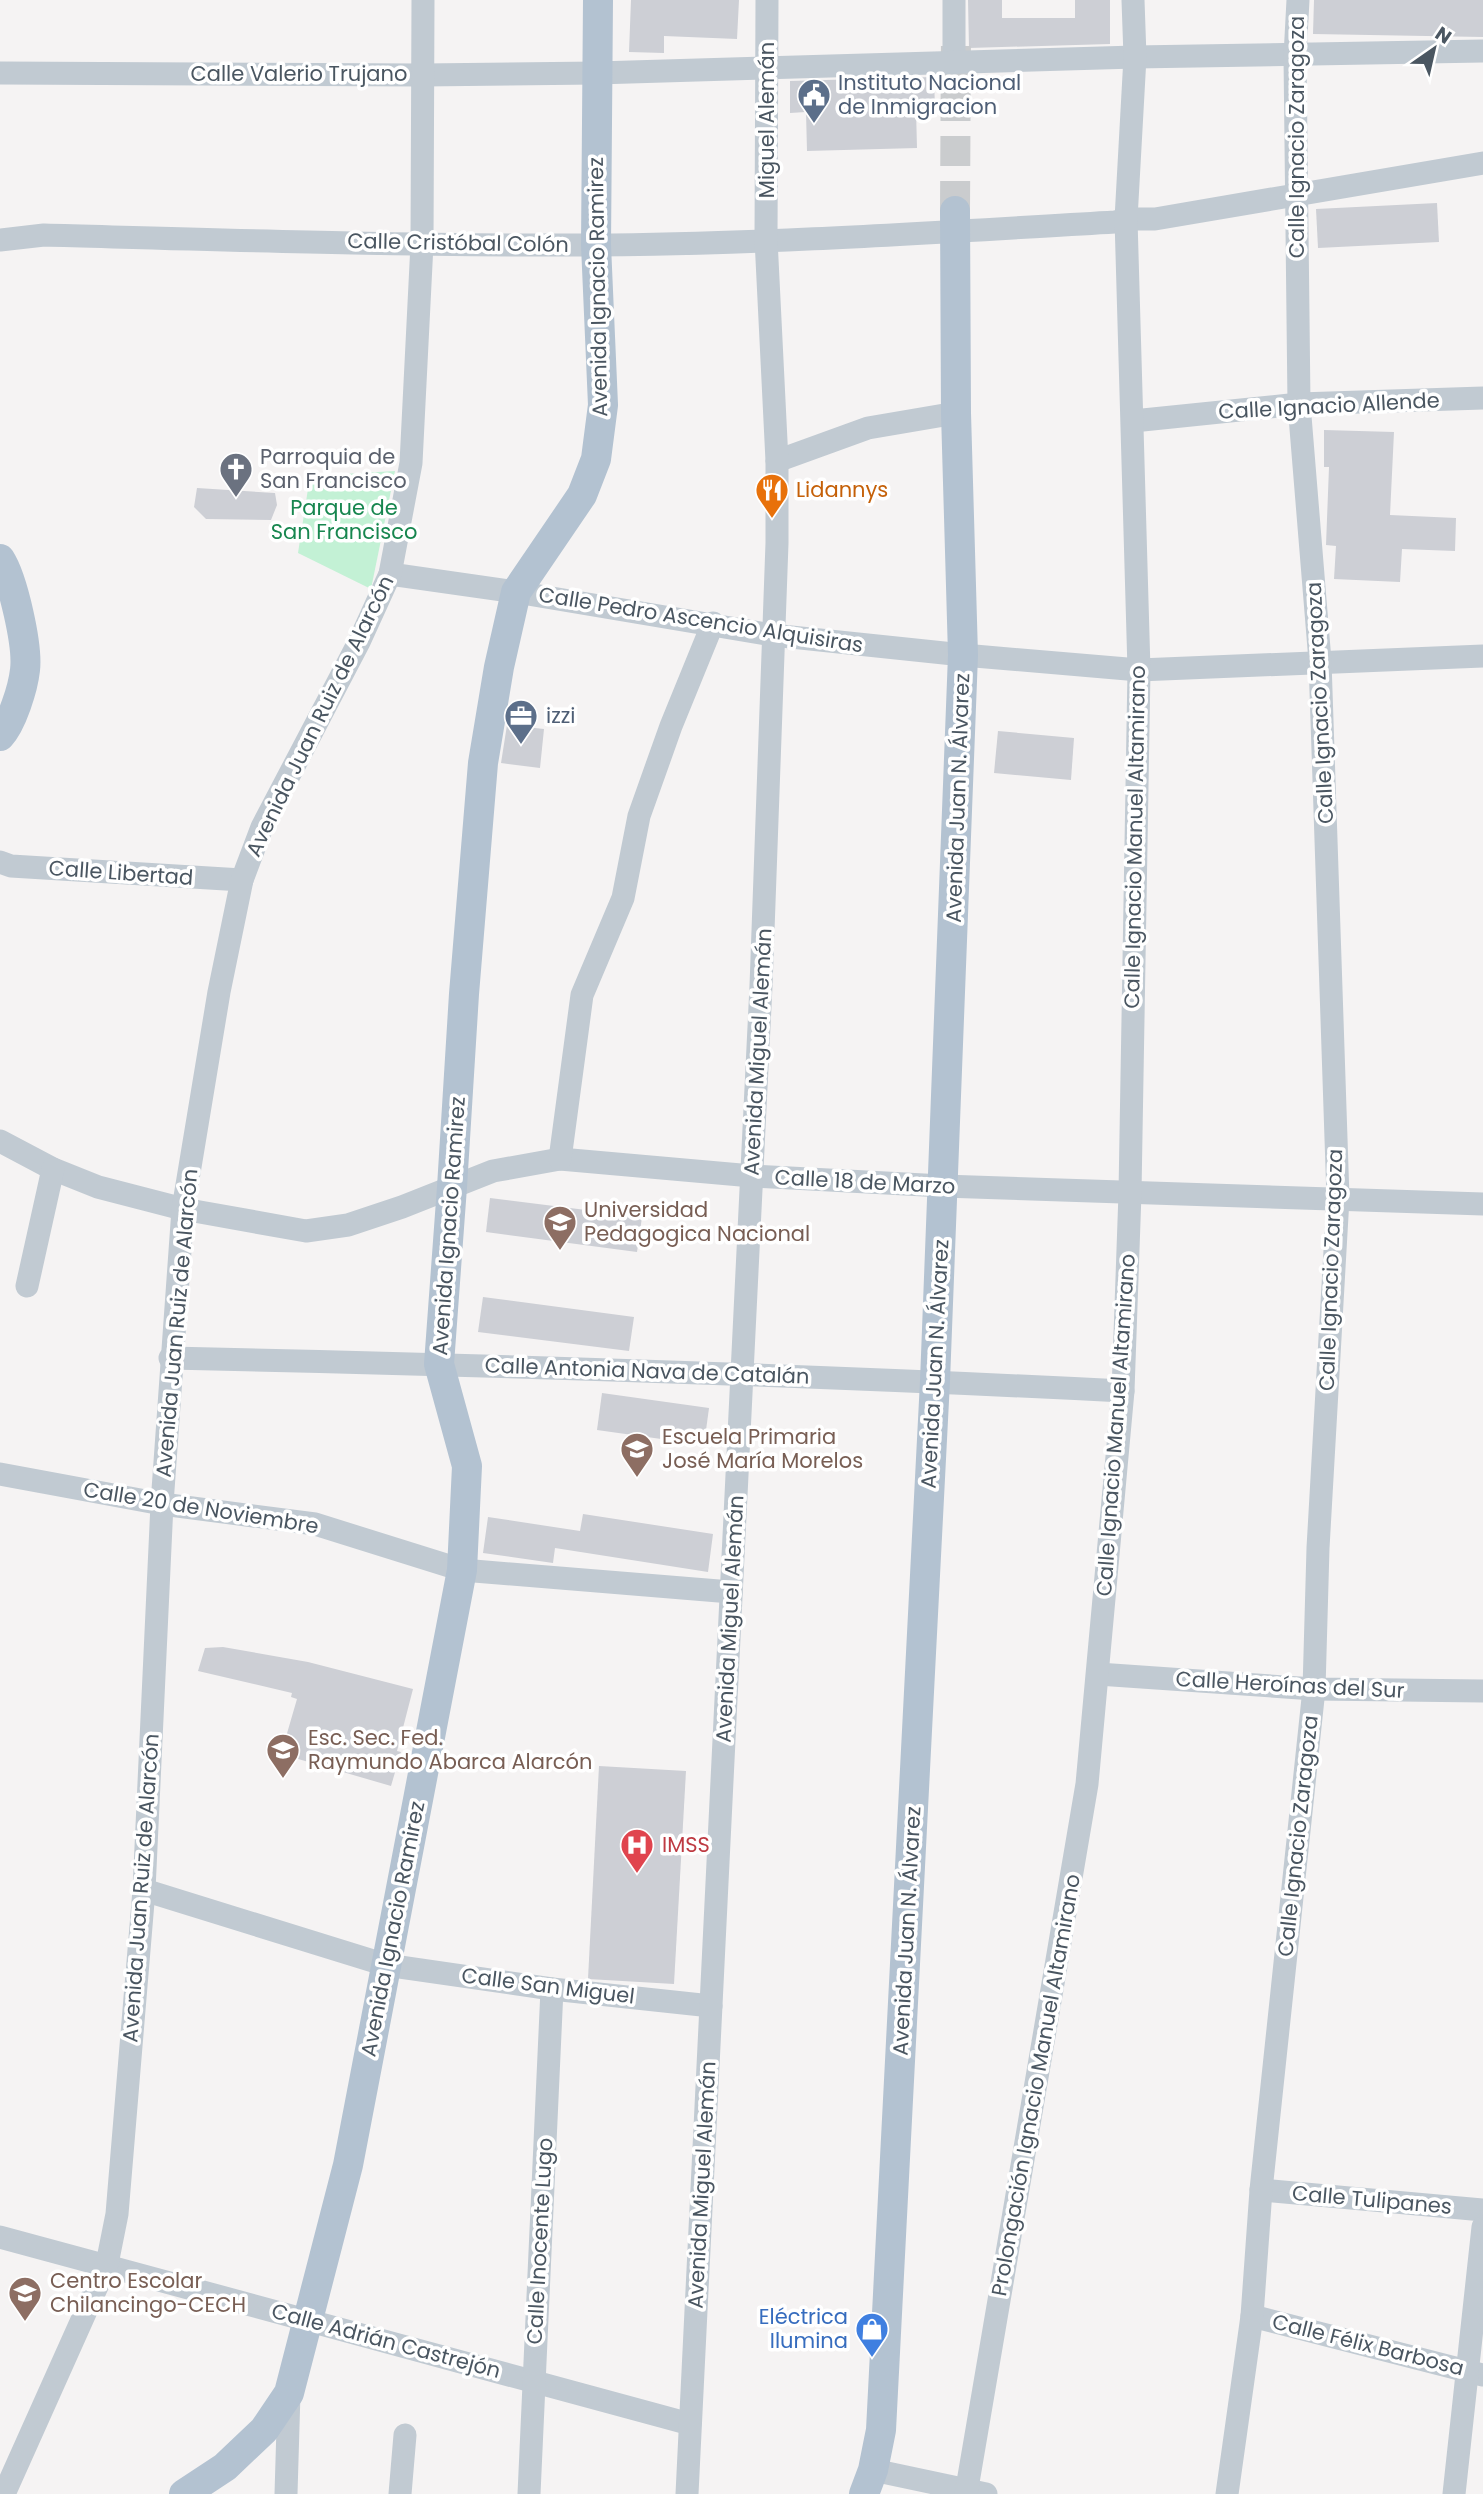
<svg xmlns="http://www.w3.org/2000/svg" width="1483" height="2494" font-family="Poppins,sans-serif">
<rect width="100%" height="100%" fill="#f5f3f3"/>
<!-- green -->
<polygon fill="#c3f1d5" points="395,471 371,589 298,553 310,476"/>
<!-- building -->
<g fill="#cdcfd5">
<polygon points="631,0 739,0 737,39 664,36 664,53 629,52"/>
<polygon points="968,0 1002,0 1002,18 1075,18 1075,0 1110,0 1110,44 969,48"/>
<polygon points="1314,0 1483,0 1483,37 1313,34"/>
<polygon points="934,77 935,109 916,109 917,148 807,151 806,112 790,113 790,81"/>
<polygon points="1437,203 1439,242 1318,248 1316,209"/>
<polygon points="1324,430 1394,432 1390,515 1456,518 1455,551 1402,549 1400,582 1334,579 1336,546 1326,545 1329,467 1324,467"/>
<polygon points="197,488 275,493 277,505 271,520 206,519 194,507"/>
<polygon points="507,725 544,729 540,768 501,763"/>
<polygon points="998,731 1074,738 1071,780 994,773"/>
<polygon points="490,1198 642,1217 637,1252 486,1232"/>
<polygon points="483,1297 634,1317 629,1351 478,1332"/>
<polygon points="602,1393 709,1408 704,1445 597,1430"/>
<polygon points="583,1514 713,1534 708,1572 555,1548 553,1563 483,1553 488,1517 580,1531"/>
<polygon points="223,1647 308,1662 413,1689 397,1751 401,1752 391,1786 281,1754 297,1699 291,1697 292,1693 198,1671 205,1648"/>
<polygon points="599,1766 686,1771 674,1984 588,1979"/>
</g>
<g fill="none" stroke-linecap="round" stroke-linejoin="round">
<!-- major-tunnel -->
<polyline stroke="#caccce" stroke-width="30" stroke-dasharray="30 15" stroke-linecap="butt" points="955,211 956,32"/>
<!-- minor -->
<g stroke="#c1cad2" stroke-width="23">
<polyline points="954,63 954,0"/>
<polyline points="0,73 423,75 597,73 1135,57 1483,51"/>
<path d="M0,240L44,235C227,240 410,246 593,245C767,244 941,232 1115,222L1126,219H1155L1483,163"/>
<polyline points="1133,421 1299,404 1483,398"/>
<polyline points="777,461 868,428 956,413"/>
<polyline points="390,574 516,592 772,635 963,655 1139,670 1483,656"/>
<polyline points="0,862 11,866 242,880"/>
<polyline points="0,1141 53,1169 98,1187 183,1209 306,1231 348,1225 402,1207 493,1171 560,1159 752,1176 943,1186 1483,1204"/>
<polyline points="560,1159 582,995 623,898 639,816 671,726 713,623"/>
<polyline points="27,1286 53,1169"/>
<path d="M170,1358C488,1365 805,1375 1123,1391"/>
<polyline points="0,1474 162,1504 315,1524 462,1570 731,1592"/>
<polyline points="1098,1674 1314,1689 1483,1691"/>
<polyline points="144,1890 386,1965 552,1989 711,2006"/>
<polyline points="1261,2190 1483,2210"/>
<polyline points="0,2237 690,2424"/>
<polyline points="1252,2316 1483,2375"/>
<polyline points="873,2470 986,2494"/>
<polyline points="4,2494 107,2264 117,2214 144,1890 162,1504 183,1209 219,992 242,880 262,827 359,642 390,574 411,463 422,244 423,0"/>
<polyline points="286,2494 289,2393"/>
<polyline points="400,2494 405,2435"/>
<polyline points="529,2494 552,1989"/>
<polyline points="687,2494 761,986 777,543 777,461 766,239 767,0"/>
<polyline points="966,2494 1087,1784 1123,1391 1130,1193 1139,670 1126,219 1135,57 1133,0"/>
<polyline points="1227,2494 1252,2316 1261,2190 1314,1689 1318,1548 1338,1198 1320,661 1299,404 1295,56 1298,0"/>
<polyline points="1454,2494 1483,2227"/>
</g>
<!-- major -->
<g stroke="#b3c2d1" stroke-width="30">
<path d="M0,559C13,579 28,646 25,670C23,688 12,723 0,736"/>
<polyline points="184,2494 225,2467 264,2430 289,2393 348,2165 462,1570 467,1466 439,1364 452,1187 464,994 483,763 499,667 516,592 582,495 596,459 603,405 596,245 598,0"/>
<polyline points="864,2494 873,2470 881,2430 935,1381 963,655 956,413 955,211"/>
</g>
</g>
<!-- icons -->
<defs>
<symbol id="civic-pin" viewBox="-11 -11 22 30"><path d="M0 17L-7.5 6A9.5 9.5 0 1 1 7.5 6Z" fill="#5c6f8a" stroke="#fff"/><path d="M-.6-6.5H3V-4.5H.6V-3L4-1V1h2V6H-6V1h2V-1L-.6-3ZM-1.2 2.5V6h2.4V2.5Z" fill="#fff"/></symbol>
<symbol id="church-pin" viewBox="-11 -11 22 30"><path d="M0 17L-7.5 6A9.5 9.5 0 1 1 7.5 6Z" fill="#6b7280" stroke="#fff"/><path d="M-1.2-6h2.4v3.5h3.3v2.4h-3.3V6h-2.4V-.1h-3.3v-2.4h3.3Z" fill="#fff"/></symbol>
<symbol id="restaurant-pin" viewBox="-11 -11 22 30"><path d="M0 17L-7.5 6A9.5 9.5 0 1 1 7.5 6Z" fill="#e8710a" stroke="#fff"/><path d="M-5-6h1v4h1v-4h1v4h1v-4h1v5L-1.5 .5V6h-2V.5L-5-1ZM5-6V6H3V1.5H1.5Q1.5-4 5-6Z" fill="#fff"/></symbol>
<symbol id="office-pin" viewBox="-11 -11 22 30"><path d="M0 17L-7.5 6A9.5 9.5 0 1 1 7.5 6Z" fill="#5c6f8a" stroke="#fff"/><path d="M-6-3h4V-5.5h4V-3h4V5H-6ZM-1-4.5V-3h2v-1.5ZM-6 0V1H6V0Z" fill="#fff"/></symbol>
<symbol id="university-pin" viewBox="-11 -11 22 30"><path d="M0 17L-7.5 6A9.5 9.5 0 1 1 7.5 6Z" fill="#8d6e63" stroke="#fff"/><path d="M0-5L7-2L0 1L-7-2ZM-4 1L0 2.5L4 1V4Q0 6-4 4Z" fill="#fff"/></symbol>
<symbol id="school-pin" viewBox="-11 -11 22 30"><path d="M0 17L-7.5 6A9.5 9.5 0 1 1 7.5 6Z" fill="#8d6e63" stroke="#fff"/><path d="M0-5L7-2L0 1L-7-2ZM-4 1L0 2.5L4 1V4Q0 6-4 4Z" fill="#fff"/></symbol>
<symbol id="hospital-pin" viewBox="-11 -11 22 30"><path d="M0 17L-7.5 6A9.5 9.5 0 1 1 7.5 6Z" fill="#e0444e" stroke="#fff"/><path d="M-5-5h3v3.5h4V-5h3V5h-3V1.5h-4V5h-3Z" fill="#fff"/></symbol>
<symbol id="shop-pin" viewBox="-11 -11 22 30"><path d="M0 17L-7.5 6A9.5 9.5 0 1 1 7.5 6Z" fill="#3f7fe0" stroke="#fff"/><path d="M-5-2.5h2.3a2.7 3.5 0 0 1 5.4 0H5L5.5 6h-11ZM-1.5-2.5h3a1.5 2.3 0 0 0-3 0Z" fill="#fff"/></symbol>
</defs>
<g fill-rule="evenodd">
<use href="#civic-pin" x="795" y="76" width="38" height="52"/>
<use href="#church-pin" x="217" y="450" width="38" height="52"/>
<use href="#restaurant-pin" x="753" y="471" width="38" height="52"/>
<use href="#office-pin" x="502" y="697" width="38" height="52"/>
<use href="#university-pin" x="541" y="1203" width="38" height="52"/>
<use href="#school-pin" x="618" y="1430" width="38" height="52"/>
<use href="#school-pin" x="264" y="1731" width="38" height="52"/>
<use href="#hospital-pin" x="618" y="1826" width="38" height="52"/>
<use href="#school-pin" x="6" y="2274" width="38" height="52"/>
<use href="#shop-pin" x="853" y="2310" width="38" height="52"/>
</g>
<g text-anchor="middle" stroke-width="7" stroke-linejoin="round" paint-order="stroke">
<!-- street labels -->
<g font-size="21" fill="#4a5661" stroke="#fff">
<text x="299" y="81">Calle Valerio Trujano</text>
<text transform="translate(767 120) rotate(-90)" y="7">Miguel Alemán</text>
<text transform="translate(1297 137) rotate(-90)" y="7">Calle Ignacio Zaragoza</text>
<text transform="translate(458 243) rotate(1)" y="7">Calle Cristóbal Colón</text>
<text transform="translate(598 287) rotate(-91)" y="7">Avenida Ignacio Ramirez</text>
<text transform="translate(1329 406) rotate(-3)" y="7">Calle Ignacio Allende</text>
<text transform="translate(701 620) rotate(9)" y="7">Calle Pedro Ascencio Alquisiras</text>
<text transform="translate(1320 703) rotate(-93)" y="7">Calle Ignacio Zaragoza</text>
<text transform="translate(320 716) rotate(-64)" y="7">Avenida Juan Ruiz de Alarcón</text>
<text transform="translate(958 798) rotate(-88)" y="7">Avenida Juan N. Álvarez</text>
<text transform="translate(1135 837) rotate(-89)" y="7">Calle Ignacio Manuel Altamirano</text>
<text transform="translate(121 873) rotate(4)" y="7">Calle Libertad</text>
<text transform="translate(758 1052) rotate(-87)" y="7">Avenida Miguel Alemán</text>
<text transform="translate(865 1182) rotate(3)" y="7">Calle 18 de Marzo</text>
<text transform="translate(449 1226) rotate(-86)" y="7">Avenida Ignacio Ramirez</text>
<text transform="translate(1331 1270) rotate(-88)" y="7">Calle Ignacio Zaragoza</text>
<text transform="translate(177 1323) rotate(-85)" y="7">Avenida Juan Ruiz de Alarcón</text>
<text transform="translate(935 1364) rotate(-87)" y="7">Avenida Juan N. Álvarez</text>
<text transform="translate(647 1371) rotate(2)" y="7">Calle Antonia Nava de Catalán</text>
<text transform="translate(1116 1425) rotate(-86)" y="7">Calle Ignacio Manuel Altamirano</text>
<text transform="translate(201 1508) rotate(9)" y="7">Calle 20 de Noviembre</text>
<text transform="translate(730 1619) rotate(-87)" y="7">Avenida Miguel Alemán</text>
<text transform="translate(1290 1685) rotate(3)" y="7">Calle Heroínas del Sur</text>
<text transform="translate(1298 1836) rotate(-84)" y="7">Calle Ignacio Zaragoza</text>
<text transform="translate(141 1888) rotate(-86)" y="7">Avenida Juan Ruiz de Alarcón</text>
<text transform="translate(393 1929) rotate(-79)" y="7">Avenida Ignacio Ramirez</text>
<text transform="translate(907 1931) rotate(-87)" y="7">Avenida Juan N. Álvarez</text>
<text transform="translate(548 1986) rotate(7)" y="7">Calle San Miguel</text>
<text transform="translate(1036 2085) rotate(-80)" y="7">Prolongación Ignacio Manuel Altamirano</text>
<text transform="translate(702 2185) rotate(-87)" y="7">Avenida Miguel Alemán</text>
<text transform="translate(1372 2200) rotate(5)" y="7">Calle Tulipanes</text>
<text transform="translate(540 2241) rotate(-87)" y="7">Calle Inocente Lugo</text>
<text transform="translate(386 2341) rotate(15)" y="7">Calle Adrián Castrejón</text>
<text transform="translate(1368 2345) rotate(14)" y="7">Calle Félix Barbosa</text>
</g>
<!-- service labels -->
<g font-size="21" fill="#4e5e75" stroke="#fff" text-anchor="start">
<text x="838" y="90">Instituto Nacional<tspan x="838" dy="24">de Inmigracion</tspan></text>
<text x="546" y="723">izzi</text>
</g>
<!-- worship labels -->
<g font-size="21" fill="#5b616d" stroke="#fff" text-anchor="start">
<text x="260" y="464">Parroquia de<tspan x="260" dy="24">San Francisco</tspan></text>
</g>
<!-- food labels -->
<g font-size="21" fill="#c56008" stroke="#fff" text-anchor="start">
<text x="796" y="497">Lidannys</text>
</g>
<!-- park labels -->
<g font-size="21" fill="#17864f" stroke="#fff">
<text x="344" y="515">Parque de<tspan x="344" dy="24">San Francisco</tspan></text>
</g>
<!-- education labels -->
<g font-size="21" fill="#785e54" stroke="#fff" text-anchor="start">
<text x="584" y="1217">Universidad<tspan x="584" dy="24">Pedagogica Nacional</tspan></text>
<text x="662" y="1444">Escuela Primaria<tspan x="662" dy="24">José María Morelos</tspan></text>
<text x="308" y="1745">Esc. Sec. Fed.<tspan x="308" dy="24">Raymundo Abarca Alarcón</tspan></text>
<text x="50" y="2288">Centro Escolar<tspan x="50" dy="24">Chilancingo-CECH</tspan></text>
</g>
<!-- health labels -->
<g font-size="21" fill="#be3a42" stroke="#fff" text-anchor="start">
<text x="662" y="1852">IMSS</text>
</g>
<!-- shop labels -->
<g font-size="21" fill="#366cbe" stroke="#fff" text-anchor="end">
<text x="848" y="2324">Eléctrica<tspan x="848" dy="24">Ilumina</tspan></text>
</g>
</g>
<!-- north arrow -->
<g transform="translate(1434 49) rotate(34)" stroke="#ffffff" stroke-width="5" paint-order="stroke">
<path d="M0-5L12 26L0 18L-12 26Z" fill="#4a5661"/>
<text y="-10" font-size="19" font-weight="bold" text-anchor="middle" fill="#4a5661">N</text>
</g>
</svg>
